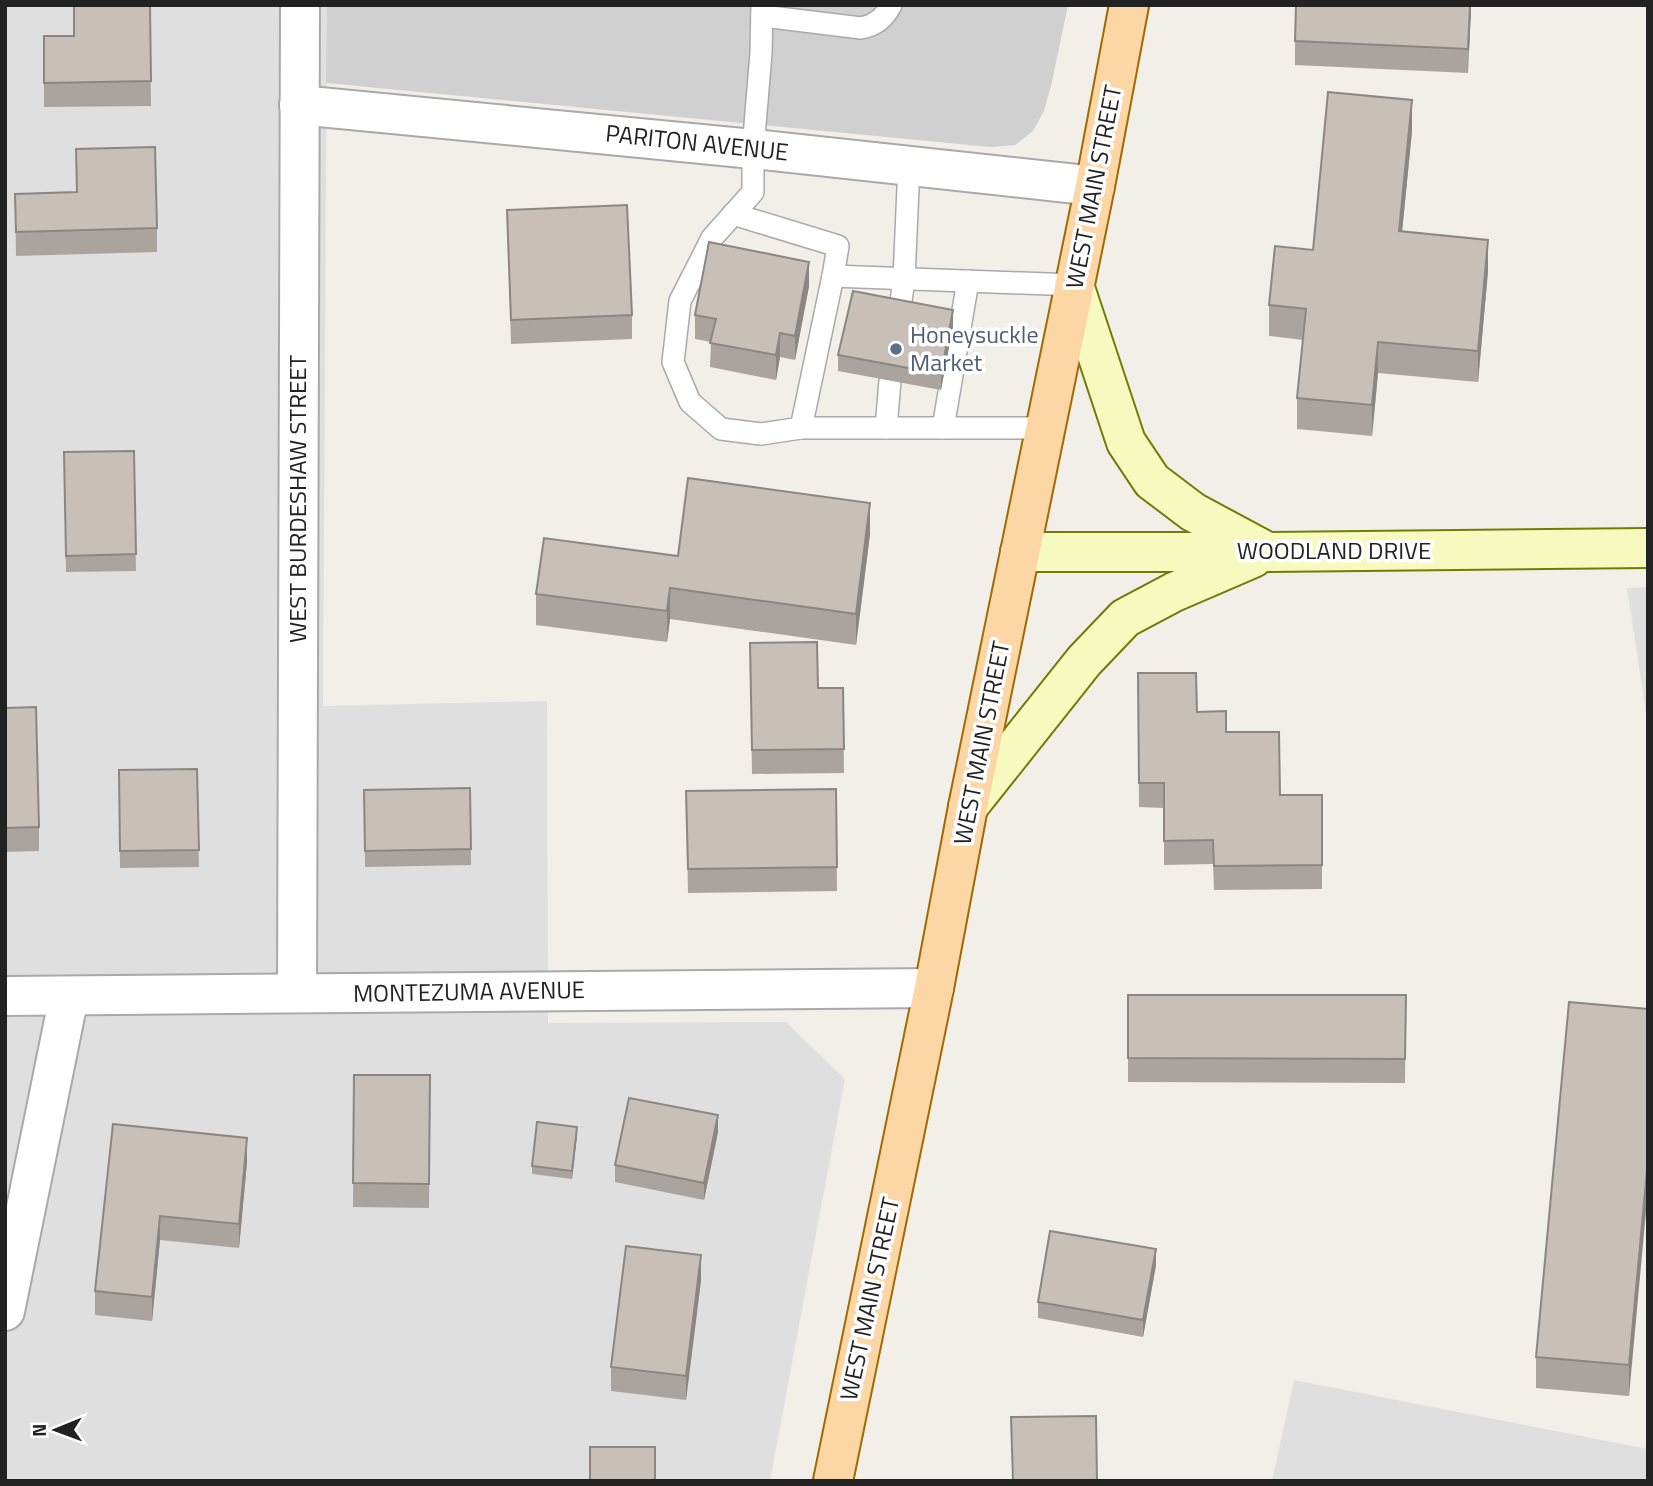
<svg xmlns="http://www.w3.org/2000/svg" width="1653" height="1486" font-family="'Titillium Web',sans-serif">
<rect width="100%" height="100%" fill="#f2efe9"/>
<!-- residential -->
<g fill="#e0dfdf">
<polygon points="5,5 327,5 323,706 547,701 548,1023 786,1022 845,1079 770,1481 5,1481"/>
<polygon points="1648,587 1648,726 1627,588"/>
<polygon points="1294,1380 1648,1449 1648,1481 1272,1481"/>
</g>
<!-- religious -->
<polygon fill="#d0d0d0" points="327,5 1068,5 1051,86 1044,111 1033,131 1015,145 990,147 326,83"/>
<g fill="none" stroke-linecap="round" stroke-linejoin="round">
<defs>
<g id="service">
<polyline points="762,5 761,53 753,149 753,192 712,238 680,301 673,362 690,402 721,429 761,434 801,428"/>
<path d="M762,16L861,28C876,25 884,18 891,5"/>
<polyline points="733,214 838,246 833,276"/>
<polyline points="899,316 904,279 909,165"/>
<polyline points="886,428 890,381"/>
<polyline points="943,428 968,281"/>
<polyline points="1045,428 801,428 833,276 1074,285"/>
</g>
<g id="minor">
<polyline points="299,105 753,149 1095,186"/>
<polyline points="297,993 300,5"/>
<polyline points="5,996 934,988"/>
<polyline points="5,1311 69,996"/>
</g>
<g id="secondary">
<polyline points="1074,285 1126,442 1152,481 1193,512 1262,549"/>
<polyline points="1020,552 1267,552 1648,548"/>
<polyline points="968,807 1084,661 1125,618 1174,592 1253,558"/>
</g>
<polyline id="primary" points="833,1481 934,988 968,807 1095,186 1129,5"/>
</defs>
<!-- service casing -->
<use href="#service" stroke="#a9a9a9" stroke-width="24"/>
<!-- minor casing -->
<use href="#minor" stroke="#a9a9a9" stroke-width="42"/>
<!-- secondary casing -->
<use href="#secondary" stroke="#707d05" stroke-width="42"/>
<!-- primary casing -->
<use href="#primary" stroke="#a06b00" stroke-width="42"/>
<!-- service -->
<use href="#service" stroke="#fff" stroke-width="21"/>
<!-- minor -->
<use href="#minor" stroke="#fff" stroke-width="38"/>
<!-- secondary -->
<use href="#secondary" stroke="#f7fabf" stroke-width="38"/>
<!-- primary -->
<use href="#primary" stroke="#fcd6a4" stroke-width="38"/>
</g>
<!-- wall -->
<g fill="#aba49e">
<polygon points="150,5 151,106 44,107 44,36 74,36"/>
<polygon points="1471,5 1468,73 1295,65 1295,41"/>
<polygon points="1412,131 1402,232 1488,271 1478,382 1378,373 1372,436 1297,429 1297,398 1303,340 1269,336 1269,305"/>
<polygon points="76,192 157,228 157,252 16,256 15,194"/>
<polygon points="507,210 632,315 632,339 511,344"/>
<polygon points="809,286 795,360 780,357 776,380 710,367 711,342 695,339 695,315"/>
<polygon points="953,326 941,390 838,371 838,355"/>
<polygon points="134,451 136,571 66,572 64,452"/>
<polygon points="870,534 856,645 670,619 667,642 536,625 536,594 678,556"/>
<polygon points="750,643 818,688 843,688 844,773 752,774"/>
<polygon points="1138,673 1226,732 1280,795 1322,795 1322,889 1214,890 1213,864 1164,865 1164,808 1139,807"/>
<polygon points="5,708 39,827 39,851 5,852"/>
<polygon points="197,769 199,867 120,868 119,770"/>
<polygon points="470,788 471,865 365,867 364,790"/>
<polygon points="836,789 837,891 688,893 686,791"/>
<polygon points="1128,995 1406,995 1405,1083 1128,1082"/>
<polygon points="1648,1009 1629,1396 1536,1388 1536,1357"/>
<polygon points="354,1075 430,1075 429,1208 353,1207"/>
<polygon points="113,1124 247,1162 239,1248 160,1240 152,1321 95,1315 95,1291"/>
<polygon points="718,1132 704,1200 615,1182 615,1165"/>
<polygon points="577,1135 572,1179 532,1174 532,1166"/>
<polygon points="1156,1265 1143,1337 1038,1318 1038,1302"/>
<polygon points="701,1280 686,1400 611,1391 611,1367"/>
</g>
<!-- shaded-wall -->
<g fill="#8b8681">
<polygon points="1470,5 1471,5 1471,11 1468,73"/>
<polygon points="1412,100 1412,131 1399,262 1399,231"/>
<polygon points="1488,240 1488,271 1478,382 1478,351"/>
<polygon points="809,262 809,286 795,360 795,336"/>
<polygon points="953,310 953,326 941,390 941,374"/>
<polygon points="780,333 780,357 776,380 776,355"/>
<polygon points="1378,342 1378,373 1372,436 1372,405"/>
<polygon points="870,503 870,534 856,645 856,614"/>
<polygon points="670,588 670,619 667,642 667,611"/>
<polygon points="718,1115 718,1132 704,1200 704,1183"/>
<polygon points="577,1127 577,1135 572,1179 572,1171"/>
<polygon points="247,1138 247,1162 239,1248 239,1224"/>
<polygon points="1648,1159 1648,1190 1629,1396 1629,1365"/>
<polygon points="160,1216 160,1240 152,1321 152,1297"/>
<polygon points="1156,1249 1156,1265 1143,1337 1143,1320"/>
<polygon points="701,1255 701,1280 686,1400 686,1376"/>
</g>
<!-- building -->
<g fill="#c7bfb8" stroke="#8b8681" stroke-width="2">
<polygon points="74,5 150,5 151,81 44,83 44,36 74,36"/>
<polygon points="1296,5 1470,5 1468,49 1295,41"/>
<polygon points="1328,92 1412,100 1399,231 1488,240 1478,351 1378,342 1372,405 1297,398 1306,309 1269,305 1275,246 1313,250"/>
<polygon points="155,147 157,228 16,232 15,194 77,192 76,149"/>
<polygon points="627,205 632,315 511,320 507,210"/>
<polygon points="709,242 809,262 795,336 780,333 776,355 710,343 716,319 695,315"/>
<polygon points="853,291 953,310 941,374 838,355"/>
<polygon points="134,451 136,554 66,556 64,452"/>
<polygon points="688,478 870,503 856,614 670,588 667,611 536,594 544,538 678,556"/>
<polygon points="817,642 818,688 843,688 844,749 752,750 750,643"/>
<polygon points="1138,673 1196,673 1197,712 1226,711 1226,732 1279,732 1280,795 1322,795 1322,865 1214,866 1213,840 1164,841 1164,783 1139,783"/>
<polygon points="36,707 39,827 5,828 5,708"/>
<polygon points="197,769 199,850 120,851 119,770"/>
<polygon points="470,788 471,849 365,851 364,790"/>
<polygon points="836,789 837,867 688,869 686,791"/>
<polygon points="1128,995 1406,995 1405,1059 1128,1058"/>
<polygon points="1569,1002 1648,1009 1648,1159 1629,1365 1536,1357"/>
<polygon points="354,1075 430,1075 429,1184 353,1183"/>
<polygon points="629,1098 718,1115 704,1183 615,1165"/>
<polygon points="537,1122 577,1127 572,1171 532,1166"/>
<polygon points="113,1124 247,1138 239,1224 160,1216 152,1297 95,1291"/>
<polygon points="1050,1231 1156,1249 1143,1320 1038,1302"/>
<polygon points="626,1246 701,1255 686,1376 611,1367"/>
<polygon points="1096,1416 1097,1481 1013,1481 1011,1417"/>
<rect x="590" y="1447" width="65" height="34"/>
</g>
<!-- markers -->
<circle fill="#5c6f8a" stroke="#fff" stroke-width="2.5" cx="896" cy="349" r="7"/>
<g text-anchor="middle" stroke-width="7" stroke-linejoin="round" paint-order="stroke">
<!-- street labels -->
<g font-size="24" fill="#222" stroke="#fff">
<text transform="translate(697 143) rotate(6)" y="8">PARITON AVENUE</text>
<text transform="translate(1094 187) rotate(-79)" y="8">WEST MAIN STREET</text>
<text transform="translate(298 499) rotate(-90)" y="8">WEST BURDESHAW STREET</text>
<text x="1334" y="559">WOODLAND DRIVE</text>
<text transform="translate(982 743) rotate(-79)" y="8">WEST MAIN STREET</text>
<text transform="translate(469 992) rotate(-1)" y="8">MONTEZUMA AVENUE</text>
<text transform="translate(870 1299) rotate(-78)" y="8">WEST MAIN STREET</text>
</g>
<!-- service labels -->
<g font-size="24" fill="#4e5e75" stroke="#fff" text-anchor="start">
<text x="910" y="343">Honeysuckle<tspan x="910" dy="28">Market</tspan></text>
</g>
</g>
<!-- border -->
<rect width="1653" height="1486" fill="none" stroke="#222222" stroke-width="14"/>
<!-- north arrow -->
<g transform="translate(56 1430) rotate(269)" stroke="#ffffff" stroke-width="5" paint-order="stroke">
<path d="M0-5L12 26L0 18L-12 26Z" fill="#222222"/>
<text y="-10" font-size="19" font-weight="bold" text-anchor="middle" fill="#222222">N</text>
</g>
</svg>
